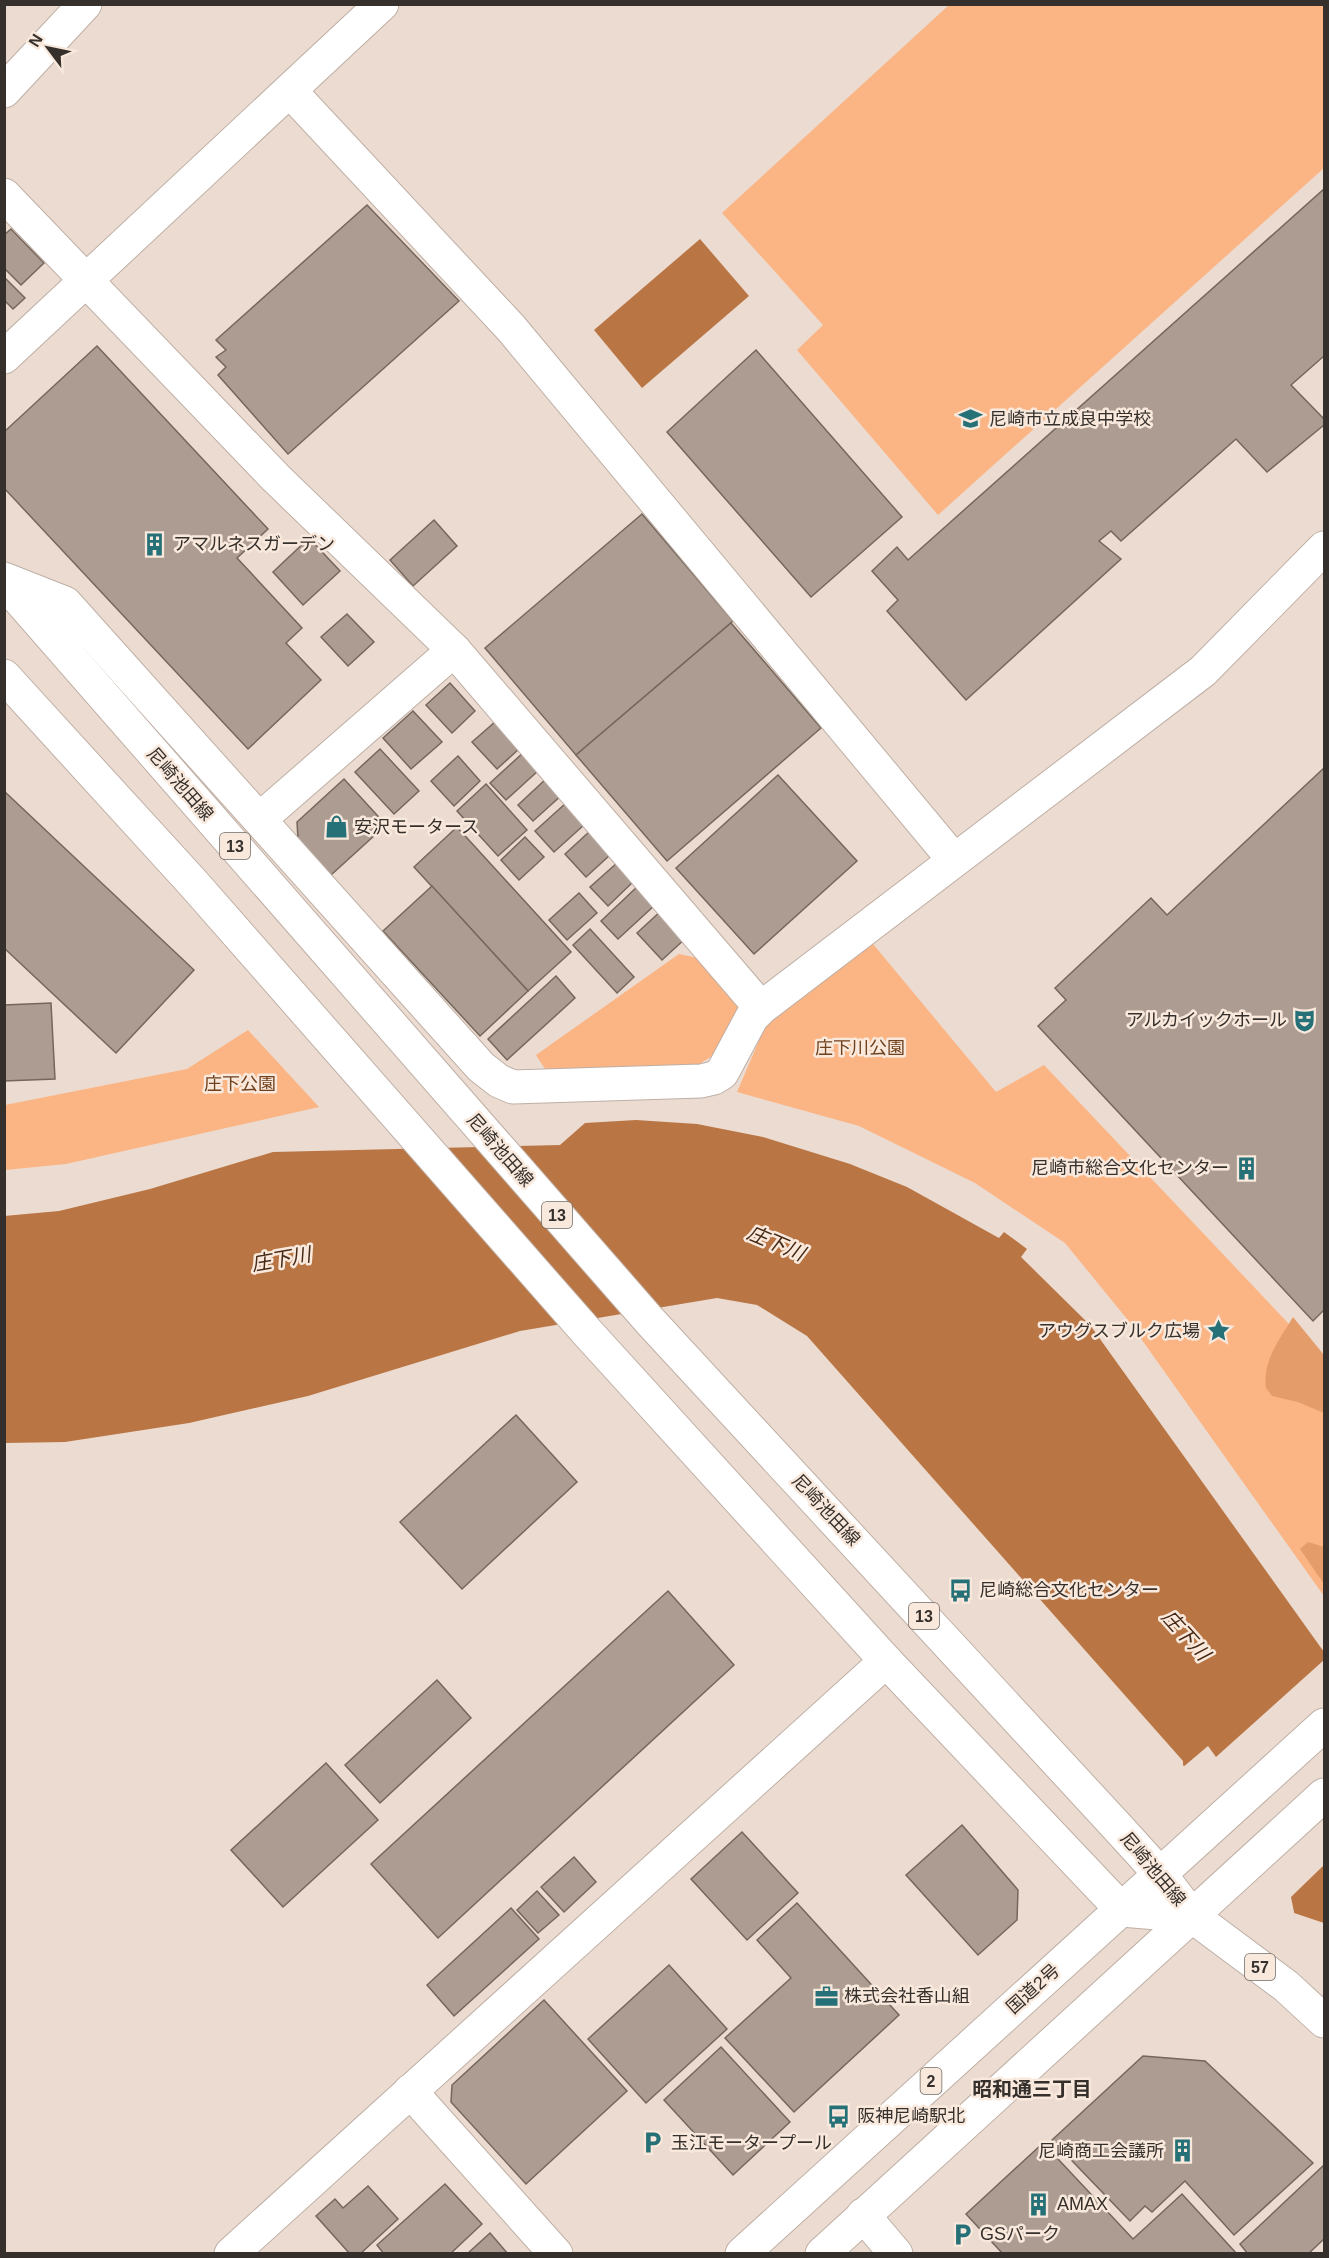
<svg xmlns="http://www.w3.org/2000/svg" width="1329" height="2258" font-family="Helvetica,'Noto Sans JP',sans-serif">
<rect width="100%" height="100%" fill="#ecdbd0"/>
<!-- green -->
<g fill="#fbb483">
<polygon points="949,5 1324,5 1324,168 938,515 797,350 823,325 722,213"/>
<polygon points="873,944 996,1092 1044,1065 1324,1361 1324,1596 1127,1319 1065,1243 975,1183 859,1126 737,1092 767,1022"/>
<polygon points="679,954 707,960 744,1007 712,1056 696,1066 547,1072 536,1055"/>
<polygon points="248,1030 319,1107 66,1164 5,1170 5,1105 187,1069"/>
</g>
<!-- forest -->
<g fill="#e39c6a">
<path d="M1293,1317L1324,1355V1413L1298,1402L1272,1396L1266,1388C1262,1361 1280,1339 1293,1317Z"/>
<polygon points="1308,1542 1324,1547 1324,1584 1300,1549"/>
</g>
<!-- water -->
<g fill="#b97644">
<polygon points="700,239 749,296 642,388 594,330"/>
<polygon points="636,1120 697,1124 763,1137 850,1164 907,1187 999,1238 1004,1232 1027,1249 1021,1257 1090,1325 1324,1652 1324,1923 1294,1913 1183,1765 1183,1761 807,1336 757,1305 717,1298 520,1331 308,1396 189,1423 65,1442 5,1443 4,1216 59,1211 150,1189 273,1152 560,1145 585,1123"/>
</g>
<!-- pier -->
<polygon fill="#ecdbd0" points="1324,1660 1324,1865 1291,1897 1295,1917 1182,1768 1208,1746 1216,1757"/>
<!-- building -->
<g fill="#ac9c92" stroke="#75675d" stroke-width="1.5">
<polygon points="1324,189 1324,356 1291,385 1324,419 1324,425 1267,472 1236,439 1121,541 1111,531 1099,541 1121,559 966,700 887,611 898,600 872,571 897,547 908,560"/>
<polygon points="367,205 459,301 288,454 218,375 226,367 216,357 226,350 216,340"/>
<polygon points="11,229 44,263 21,285 4,268 4,235"/>
<polygon points="4,277 25,298 13,309 4,300"/>
<polygon points="97,346 268,529 237,558 302,628 286,643 321,680 248,749 4,488 4,432"/>
<polygon points="756,350 902,517 811,597 667,432"/>
<polygon points="642,514 733,621 576,755 485,648"/>
<polygon points="434,520 457,546 413,586 390,560"/>
<polygon points="309,538 340,571 303,605 273,572"/>
<polygon points="347,614 374,642 348,666 321,637"/>
<polygon points="731,623 821,728 667,861 576,755"/>
<polygon points="450,683 475,711 452,733 426,705"/>
<polygon points="413,711 442,742 411,769 383,738"/>
<polygon points="496,721 520,748 497,769 472,742"/>
<polygon points="380,749 419,791 394,814 355,772"/>
<polygon points="524,752 540,769 506,800 490,783"/>
<polygon points="458,756 480,781 454,806 431,781"/>
<polygon points="1324,768 1324,1310 1313,1321 1038,1026 1066,1000 1055,988 1151,898 1167,915"/>
<polygon points="778,775 857,861 754,954 676,868"/>
<polygon points="548,777 563,794 533,821 518,805"/>
<polygon points="344,779 386,825 331,875 298,839 297,822"/>
<polygon points="486,784 527,830 498,856 457,811"/>
<polygon points="4,791 194,970 116,1053 4,948"/>
<polygon points="566,803 585,824 554,852 535,831"/>
<polygon points="457,827 571,952 528,991 414,867"/>
<polygon points="589,832 610,855 586,877 565,854"/>
<polygon points="525,837 544,857 519,880 501,860"/>
<polygon points="617,863 634,881 608,906 590,887"/>
<polygon points="639,885 656,904 618,939 601,921"/>
<polygon points="432,886 528,991 480,1036 383,931"/>
<polygon points="579,893 597,913 567,940 549,920"/>
<polygon points="662,910 687,937 662,960 637,933"/>
<polygon points="590,929 634,977 617,993 573,945"/>
<polygon points="556,976 575,998 507,1060 488,1039"/>
<polygon points="51,1003 55,1079 4,1081 4,1005"/>
<polygon points="516,1415 577,1482 462,1589 400,1522"/>
<polygon points="668,1591 734,1665 438,1938 371,1864"/>
<polygon points="437,1680 471,1718 380,1803 345,1765"/>
<polygon points="326,1763 378,1820 283,1907 231,1850"/>
<polygon points="962,1825 1018,1890 1017,1920 978,1955 906,1875"/>
<polygon points="742,1832 798,1893 747,1940 691,1879"/>
<polygon points="574,1857 596,1882 564,1912 541,1887"/>
<polygon points="537,1891 559,1915 538,1933 517,1910"/>
<polygon points="797,1903 899,2015 794,2112 725,2038 791,1978 757,1940"/>
<polygon points="511,1908 539,1939 454,2016 427,1985"/>
<polygon points="669,1965 727,2029 646,2103 588,2039"/>
<polygon points="544,2000 627,2091 526,2184 451,2102 452,2085"/>
<polygon points="721,2047 790,2122 733,2175 664,2100"/>
<polygon points="1143,2056 1205,2061 1313,2163 1234,2235 1185,2181 1152,2212 1145,2206 1130,2221 1052,2140"/>
<polygon points="1043,2143 1133,2239 1182,2194 1237,2254 1003,2254 966,2214"/>
<polygon points="1324,2165 1324,2239 1308,2254 1248,2254 1240,2244"/>
<polygon points="445,2184 482,2224 450,2254 384,2254 377,2245"/>
<polygon points="368,2186 398,2219 360,2254 350,2254 316,2216 335,2199 343,2208"/>
<polygon points="490,2233 508,2254 467,2254"/>
</g>
<g fill="none" stroke-linecap="round" stroke-linejoin="round">
<defs>
<g id="minor">
<polyline points="4,91 85,4"/>
<polyline points="290,91 511,328 954,860"/>
<polyline points="4,195 276,478 454,650 761,1008"/>
<polyline points="4,357 382,4"/>
<polyline points="4,579 65,603 481,1067 499,1081 513,1087 701,1081 714,1078 722,1073 752,1017 761,1008 1203,671 1324,548"/>
<polyline points="260,819 454,650"/>
<polyline points="410,2091 556,2254"/>
<polyline points="863,2215 896,2254"/>
<polyline points="231,2254 886,1661"/>
</g>
<g id="major">
<polyline points="4,582 649,1320 1122,1832 1160,1874 1192,1916 1286,1986 1324,2021"/>
<polyline points="4,676 193,883 586,1331 886,1661 1122,1910 1192,1916"/>
</g>
<g id="highway">
<polyline points="742,2254 1324,1725"/>
<polyline points="822,2254 1324,1795"/>
</g>
</defs>
<!-- minor casing -->
<use href="#minor" stroke="#bfafa5" stroke-width="35"/>
<!-- major casing -->
<use href="#major" stroke="#bfafa5" stroke-width="35"/>
<!-- highway casing -->
<use href="#highway" stroke="#bfafa5" stroke-width="35"/>
<!-- minor -->
<use href="#minor" stroke="#fff" stroke-width="33"/>
<!-- major -->
<use href="#major" stroke="#fff" stroke-width="33"/>
<!-- highway -->
<use href="#highway" stroke="#fff" stroke-width="33"/>
</g>
<!-- icons -->
<defs>
<symbol id="school-bare" viewBox="-9 -9 18 18"><path d="M0-5L7-2L0 1L-7-2ZM-4 1L0 2.5L4 1V4Q0 6-4 4Z" fill="#267078" stroke="#f9e9dd" stroke-width="2.5" paint-order="stroke"/></symbol>
<symbol id="building-bare" viewBox="-9 -9 18 18"><path d="M-4-6H4V6H1V3H-1V6H-4ZM-2.5-4.3h1.7v1.8h-1.7ZM.8-4.3h1.7v1.8H.8ZM-2.5-1h1.7V.8h-1.7ZM.8-1h1.7V.8H.8Z" fill="#267078" stroke="#f9e9dd" stroke-width="2.5" paint-order="stroke"/></symbol>
<symbol id="shop-bare" viewBox="-9 -9 18 18"><path d="M-5-2.5h2.3a2.7 3.5 0 0 1 5.4 0H5L5.5 6h-11ZM-1.5-2.5h3a1.5 2.3 0 0 0-3 0Z" fill="#267078" stroke="#f9e9dd" stroke-width="2.5" paint-order="stroke"/></symbol>
<symbol id="theatre-bare" viewBox="-9 -9 18 18"><path d="M-5-5.5Q0-4 5-5.5V0Q5 5 0 6Q-5 5-5 0ZM-3.3-2.5H-1v1.5H-3.3ZM1-2.5H3.3v1.5H1ZM-2.8 1Q0 5.5 2.8 1Z" fill="#267078" stroke="#f9e9dd" stroke-width="2.5" paint-order="stroke"/></symbol>
<symbol id="sight-bare" viewBox="-9 -9 18 18"><path d="M0-6L1.8-2.2L6-1.7L2.9 1.2L3.7 5.4L0 3.3L-3.7 5.4L-2.9 1.2L-6-1.7L-1.8-2.2Z" fill="#267078" stroke="#f9e9dd" stroke-width="2.5" paint-order="stroke"/></symbol>
<symbol id="bus-bare" viewBox="-9 -9 18 18"><path d="M-5-6H5V4H4V6H2V4H-2V6H-4V4H-5ZM-3.5-4V0h7V-4ZM-3.5 1.2v1.5H-2V1.2ZM2 1.2v1.5H3.5V1.2Z" fill="#267078" stroke="#f9e9dd" stroke-width="2.5" paint-order="stroke"/></symbol>
<symbol id="office-bare" viewBox="-9 -9 18 18"><path d="M-6-3h4V-5.5h4V-3h4V5H-6ZM-1-4.5V-3h2v-1.5ZM-6 0V1H6V0Z" fill="#267078" stroke="#f9e9dd" stroke-width="2.5" paint-order="stroke"/></symbol>
<symbol id="parking-bare" viewBox="-9 -9 18 18"><path d="M-3.5-5.5H1a3.5 3.5 0 0 1 0 7H-1V5.5H-3.5ZM-1-3.4V-.6H.8a1.4 1.4 0 0 0 0-2.8Z" fill="#267078" stroke="#f9e9dd" stroke-width="2.5" paint-order="stroke"/></symbol>
</defs>
<g fill-rule="evenodd">
<use href="#school-bare" x="954" y="402" width="33" height="33"/>
<use href="#building-bare" x="138" y="528" width="33" height="33"/>
<use href="#shop-bare" x="320" y="810" width="33" height="33"/>
<use href="#theatre-bare" x="1288" y="1004" width="33" height="33"/>
<use href="#building-bare" x="1230" y="1152" width="33" height="33"/>
<use href="#sight-bare" x="1202" y="1314" width="33" height="33"/>
<use href="#bus-bare" x="944" y="1574" width="33" height="33"/>
<use href="#office-bare" x="810" y="1980" width="33" height="33"/>
<use href="#bus-bare" x="822" y="2100" width="33" height="33"/>
<use href="#parking-bare" x="636" y="2126" width="33" height="33"/>
<use href="#building-bare" x="1166" y="2134" width="33" height="33"/>
<use href="#building-bare" x="1022" y="2188" width="33" height="33"/>
<use href="#parking-bare" x="946" y="2218" width="33" height="33"/>
</g>
<g text-anchor="middle" stroke-width="5" stroke-linejoin="round" paint-order="stroke">
<!-- shield labels -->
<g fill="#f9e9dd" stroke="#706861" stroke-width="1.5">
<rect x="220" y="833" width="30" height="26" rx="4.5"/>
<rect x="542" y="1202" width="30" height="26" rx="4.5"/>
<rect x="909" y="1603" width="30" height="26" rx="4.5"/>
<rect x="1245" y="1954" width="30" height="26" rx="4.5"/>
<rect x="920.5" y="2068" width="21" height="26" rx="4.5"/>
</g>
<g font-size="16" font-weight="bold" fill="#36302c">
<text x="235" y="852">13</text>
<text x="557" y="1221">13</text>
<text x="924" y="1622">13</text>
<text x="1260" y="1973">57</text>
<text x="931" y="2087">2</text>
</g>
<!-- poi labels -->
<g font-size="18" fill="#36302c" stroke="#f9e9dd" text-anchor="start">
<text x="989" y="425">尼崎市立成良中学校</text>
<text x="173" y="550">アマルネスガーデン</text>
<text x="354" y="833">安沢モータース</text>
<text x="1287" y="1026" text-anchor="end">アルカイックホール</text>
<text x="1229" y="1174" text-anchor="end">尼崎市総合文化センター</text>
<text x="1200" y="1337" text-anchor="end">アウグスブルク広場</text>
<text x="979" y="1596">尼崎総合文化センター</text>
<text x="844" y="2002">株式会社香山組</text>
<text x="857" y="2122">阪神尼崎駅北</text>
<text x="671" y="2149">玉江モータープール</text>
<text x="1164" y="2157" text-anchor="end">尼崎商工会議所</text>
<text x="1057" y="2210">AMAX</text>
<text x="980" y="2240">GSパーク</text>
</g>
<!-- street labels -->
<g font-size="18" fill="#36302c" stroke="#f9e9dd">
<text transform="translate(180 784) rotate(49)" y="6">尼崎池田線</text>
<text transform="translate(500 1150) rotate(49)" y="6">尼崎池田線</text>
<text transform="translate(826 1510) rotate(47)" y="6">尼崎池田線</text>
<text transform="translate(1153 1869) rotate(50)" y="6">尼崎池田線</text>
<text transform="translate(1033 1989) rotate(-42)" y="6">国道2号</text>
</g>
<!-- park labels -->
<g font-size="18" fill="#70411c" stroke="#f9e9dd">
<text x="860" y="1054">庄下川公園</text>
<text x="240" y="1090">庄下公園</text>
</g>
<!-- water labels -->
<g font-size="20" font-style="italic" fill="#462914" stroke="#f9e9dd">
<text transform="translate(776 1243) rotate(23)" y="7">庄下川</text>
<text transform="translate(281 1259) rotate(-10)" y="7">庄下川</text>
<text transform="translate(1186 1635) rotate(48)" y="7">庄下川</text>
</g>
<!-- neighbourhood labels -->
<g font-size="20" font-weight="bold" fill="#36302c" stroke="#f9e9dd">
<text x="1032" y="2096">昭和通三丁目</text>
</g>
</g>
<!-- border -->
<rect width="1329" height="2258" fill="none" stroke="#36302c" stroke-width="12"/>
<!-- north arrow -->
<g transform="translate(48 48) rotate(302)" stroke="#f9e9dd" stroke-width="4.5" paint-order="stroke">
<path d="M0-4.5L10 22L0 15L-10 22Z" fill="#36302c"/>
<text y="-9" font-size="16" font-weight="bold" text-anchor="middle" fill="#36302c">N</text>
</g>
</svg>
